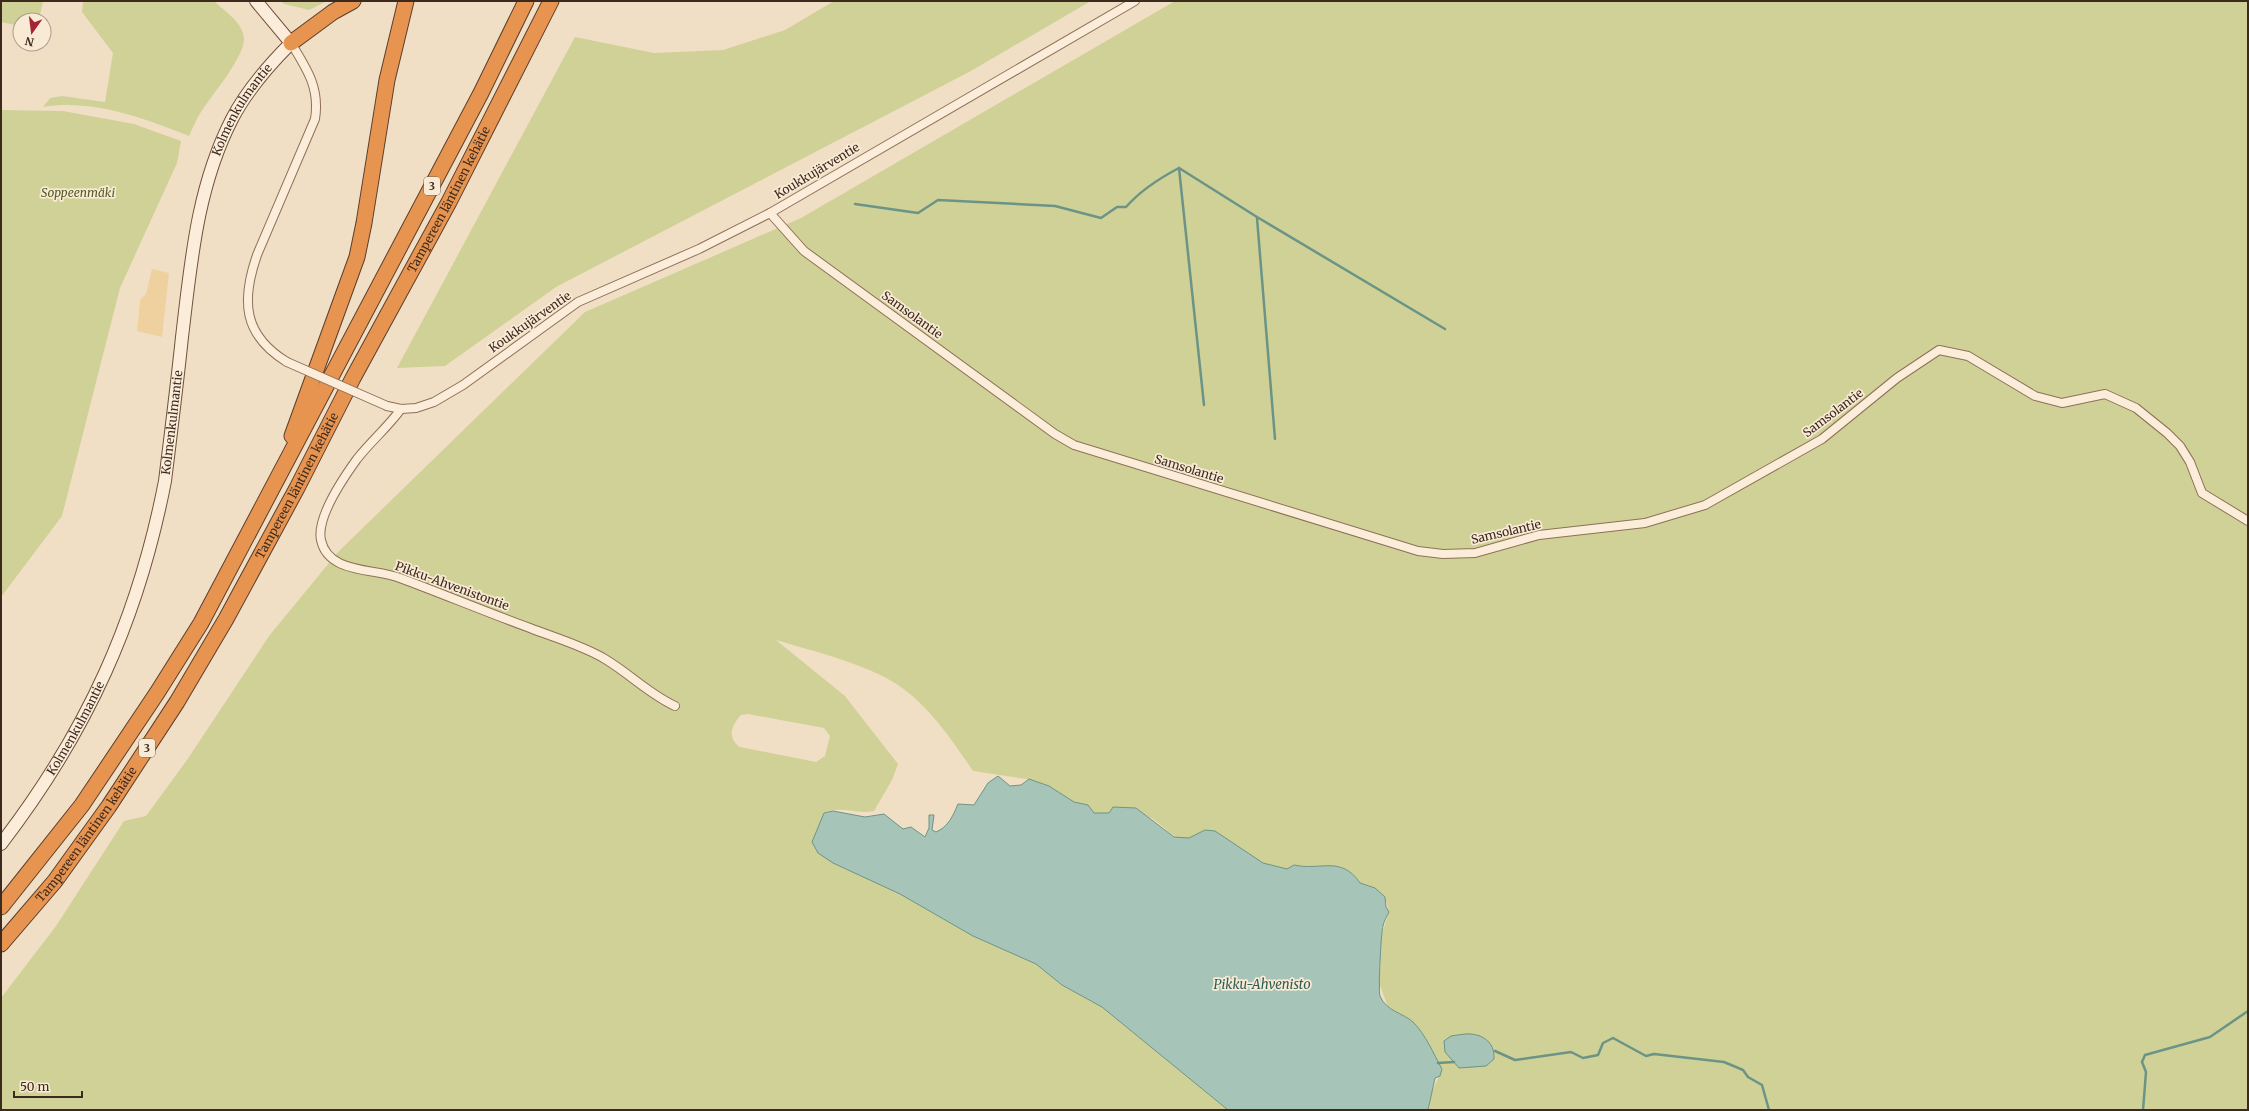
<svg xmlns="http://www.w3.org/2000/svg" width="2249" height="1111" font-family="Merriweather,serif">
<rect width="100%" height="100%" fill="#f1dfc5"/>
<!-- green -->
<g fill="#d0d197" fill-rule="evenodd">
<polygon points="1,1 43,1 39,20 20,20 20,26 1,22"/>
<path d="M83,1H214C225,12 242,21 244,38C245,57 211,96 201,112C196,119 193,128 189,136C143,118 93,99 43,107L50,98L62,96L105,102L113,53L82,12Z"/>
<polygon points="281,1 327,1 309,10 284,4"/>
<polygon points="834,1 1091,1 969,72 556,287 445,366 397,368 575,37 654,53 723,50 785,30"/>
<path d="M1175,1H2248V1110H1429L1431,1094L1442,1069L1423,1034L1412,1021L1388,1007L1379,983L1381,936L1389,912L1385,897L1375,888L1360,883C1342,855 1321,871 1294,865L1287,869L1263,863L1205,830C1177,854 1167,824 1147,816C1137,812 1106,813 1094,813L1088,805L1074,802L1049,786L1032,780L973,771C952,740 930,707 898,685C867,664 812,651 776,640L845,696L898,764L892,780L874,811C856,815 841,805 824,813L812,842L833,863L900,894L973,936L1036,964L1062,985L1102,1007L1228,1110H1V998L56,926L124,821L146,816L187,760L269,636L338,552L585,312L801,218ZM748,714L824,728L830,736L825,756L816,762L740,747C727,738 731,726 741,715Z"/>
<polygon points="1,110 63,111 134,124 181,141 177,163 120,288 62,516 1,597"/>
</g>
<!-- sand -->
<polygon fill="#efd1a0" points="152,269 169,273 162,337 137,331 140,300 146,294"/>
<!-- water -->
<g fill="#a7c4b8" stroke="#6c9486">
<path d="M998,776L1010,786L1021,785L1029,779L1049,786L1074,802L1088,805L1094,813H1109L1113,807L1136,808L1174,837L1189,838L1205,830L1215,831L1263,863L1287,869L1294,865C1321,871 1341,855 1360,883L1375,888L1385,897L1386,907L1389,912C1387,916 1384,921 1383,926C1381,932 1378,991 1380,996C1386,1011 1403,1013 1413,1022C1426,1035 1433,1053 1442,1069L1440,1076L1435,1078L1428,1110H1228L1102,1007L1062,985L1036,964L973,936L900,894L833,863L818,853L812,842L824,813L833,811L865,817L884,814L903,829L911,827L925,837L929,828V815H934L932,830L936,832C948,827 953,816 958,804L974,805L988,783Z"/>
<path d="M1465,1034C1481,1033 1495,1041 1494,1059L1486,1066L1459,1068L1445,1052L1444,1041L1451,1036Z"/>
</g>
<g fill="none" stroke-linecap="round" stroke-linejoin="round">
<!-- stream -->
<g stroke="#6c9486" stroke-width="2.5">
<polyline points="1179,168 1257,217 1445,329"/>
<polyline points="1179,168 1204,405"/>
<path d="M855,204L918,213L938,200L1055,206L1101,218L1117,207H1126C1141,190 1158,179 1179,168"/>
<polyline points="1257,218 1275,439"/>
<polyline points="1495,1051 1515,1060 1571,1052 1583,1058 1598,1055 1603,1043 1613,1038 1646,1056 1654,1054 1724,1062 1743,1070 1748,1077 1762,1085 1769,1110"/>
<polyline points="1438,1063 1454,1062"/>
<polyline points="2143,1110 2146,1072 2142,1062 2145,1055 2210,1037 2248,1011"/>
</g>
<defs>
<g id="street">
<polyline points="770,213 804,251 1055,434 1074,445 1418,551 1443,554 1475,553 1539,535 1645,523 1705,505 1822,439 1897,378 1939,350 1968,356 2035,396 2062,403 2105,394 2136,408 2167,433 2180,446 2190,462 2202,493 2248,521"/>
<path d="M287,362C243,335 241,301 257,255L315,119C320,88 307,69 291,43"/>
<polyline points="387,406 401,409 416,408 434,402 463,385 578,302 699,249 770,213 1135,1"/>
<path d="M401,409C388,427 371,441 357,459C344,477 316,517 321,540C328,574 374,568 400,578C443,594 486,612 530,628C553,637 584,646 605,659C630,674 649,694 675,706"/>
</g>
<g id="secondary">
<path id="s1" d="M1,844C87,732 138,620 165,481C171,433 177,385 182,337C191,262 197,187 232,119C247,90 268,66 291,43L256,1"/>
</g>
<g id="highway">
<polyline points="291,43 333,12 353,1"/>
<polyline points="292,436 357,257 364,223 387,80 406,1"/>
<polyline points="1,907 82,805 157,693 201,623 481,93 526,1"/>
<path id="s2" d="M1,944L55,881L109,806L177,702L226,619L297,488L353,378L449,202L551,1"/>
</g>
</defs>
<!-- street casing -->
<use href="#street" stroke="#8e7059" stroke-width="10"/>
<!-- secondary casing -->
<use href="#secondary" stroke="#70513c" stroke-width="14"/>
<!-- highway casing -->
<use href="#highway" stroke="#5b3e2d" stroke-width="17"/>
<!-- street -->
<use href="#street" stroke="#fbedd9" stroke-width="8"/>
<!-- secondary -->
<use href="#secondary" stroke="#fbedd9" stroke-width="12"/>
<!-- highway -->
<use href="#highway" stroke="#e69450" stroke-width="15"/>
<defs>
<polyline id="street-bridge" points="287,362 387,406"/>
</defs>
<!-- street-bridge casing -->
<use href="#street-bridge" stroke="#8e7059" stroke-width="10" stroke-linecap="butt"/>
<!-- street-bridge -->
<use href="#street-bridge" stroke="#fbedd9" stroke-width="8"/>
</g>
<g text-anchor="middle" stroke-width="3.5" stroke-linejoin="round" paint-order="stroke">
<!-- shield labels -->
<g fill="#f8ead5" stroke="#756455" stroke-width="1">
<rect x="424" y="177" width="16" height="18" rx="3"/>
<rect x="139" y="739" width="16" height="18" rx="3"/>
</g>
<g font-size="11" font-weight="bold" fill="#3d2a1e">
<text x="432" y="190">3</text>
<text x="147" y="752">3</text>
</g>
<!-- street labels -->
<g font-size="12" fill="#3d2a1e" stroke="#f8ead5">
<text dy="4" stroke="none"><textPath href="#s1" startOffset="785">Kolmenkulmantie</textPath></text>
<text transform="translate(817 171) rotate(-31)" y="4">Koukkujärventie</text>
<text dy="4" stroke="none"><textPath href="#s2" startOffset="871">Tampereen läntinen kehätie</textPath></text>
<text transform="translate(912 315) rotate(36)" y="4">Samsolantie</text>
<text transform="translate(530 322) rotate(-35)" y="4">Koukkujärventie</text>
<text transform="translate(1833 413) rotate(-37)" y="4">Samsolantie</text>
<text dy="4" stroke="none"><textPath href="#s1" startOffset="461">Kolmenkulmantie</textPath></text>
<text transform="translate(1189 469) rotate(17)" y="4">Samsolantie</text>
<text dy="4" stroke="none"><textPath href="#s2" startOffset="547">Tampereen läntinen kehätie</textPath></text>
<text transform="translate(1506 532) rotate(-13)" y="4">Samsolantie</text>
<text transform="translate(452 586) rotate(20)" y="4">Pikku-Ahvenistontie</text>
<text dy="4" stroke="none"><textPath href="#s1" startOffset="138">Kolmenkulmantie</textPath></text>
<text dy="4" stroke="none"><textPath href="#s2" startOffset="139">Tampereen läntinen kehätie</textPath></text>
</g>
<!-- park labels -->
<g font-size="12" font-style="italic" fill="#535b23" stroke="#f8ead5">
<text x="78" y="197">Soppeenmäki</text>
</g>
<!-- water labels -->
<g font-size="13" font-style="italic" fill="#2c5e55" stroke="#f8ead5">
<text x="1262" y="989">Pikku-Ahvenisto</text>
</g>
</g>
<!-- border -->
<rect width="2249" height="1111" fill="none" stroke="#3d2a1e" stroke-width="4"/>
<!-- north arrow -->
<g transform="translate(32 32) rotate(194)"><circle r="19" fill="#f8ead5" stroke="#ad9d8c"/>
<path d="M0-3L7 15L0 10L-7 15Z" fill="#a12533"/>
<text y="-6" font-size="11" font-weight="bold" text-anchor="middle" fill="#3d2a1e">N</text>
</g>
<!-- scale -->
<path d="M14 1091v6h68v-6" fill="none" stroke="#3d2a1e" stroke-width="2"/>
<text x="20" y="1091" font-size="12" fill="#3d2a1e" stroke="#f8ead5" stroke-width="3" paint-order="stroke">50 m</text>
</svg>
